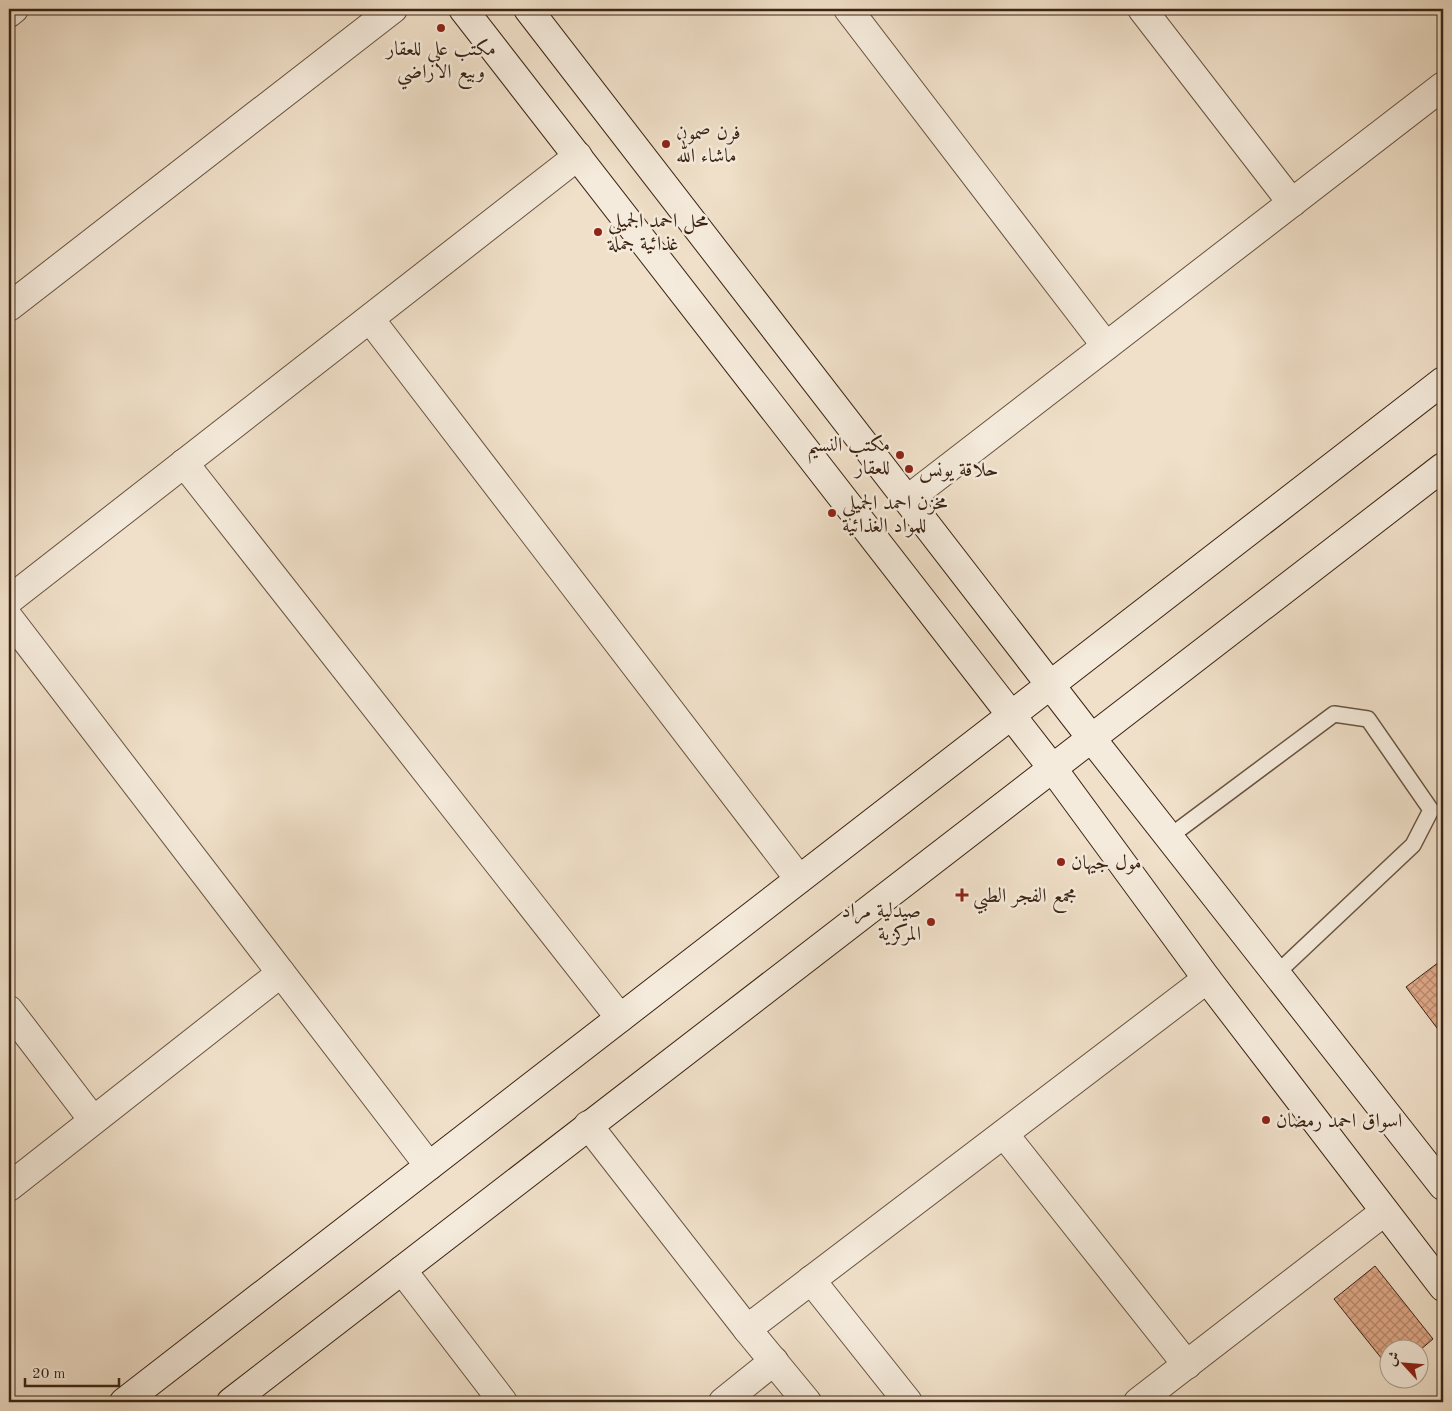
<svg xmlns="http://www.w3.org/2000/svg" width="1452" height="1411" font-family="'Old Standard TT',Amiri,serif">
<defs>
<pattern id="building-cross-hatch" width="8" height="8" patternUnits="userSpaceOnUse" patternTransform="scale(1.25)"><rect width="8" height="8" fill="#e0aa89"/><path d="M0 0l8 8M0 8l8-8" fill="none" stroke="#b78a6f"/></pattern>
</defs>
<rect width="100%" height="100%" fill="#f0e0c9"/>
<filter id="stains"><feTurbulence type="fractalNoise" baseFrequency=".004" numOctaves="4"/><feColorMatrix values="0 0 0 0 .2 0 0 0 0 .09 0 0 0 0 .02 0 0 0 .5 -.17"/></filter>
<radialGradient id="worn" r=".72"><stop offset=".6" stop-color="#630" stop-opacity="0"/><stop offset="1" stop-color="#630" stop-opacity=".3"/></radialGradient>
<!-- building -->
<g fill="url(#building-cross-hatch)" stroke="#3b2414">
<polygon points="1443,959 1443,1036 1406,987"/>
<polygon points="1375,1266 1433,1339 1420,1350 1390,1348 1390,1369 1334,1299"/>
</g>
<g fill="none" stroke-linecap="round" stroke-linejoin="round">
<defs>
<polyline id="lane" points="1169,837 1334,714 1368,719 1431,810 1413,845 1276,974"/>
<g id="street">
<polyline points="848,9 1106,346"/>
<polyline points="1142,9 1292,203"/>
<polyline points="9,13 14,9"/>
<polyline points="9,307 393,9"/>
<polyline points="370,319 799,879"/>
<polyline points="184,463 620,1018"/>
<polyline points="908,499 1443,86"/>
<polyline points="9,600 578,156"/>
<polyline points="9,618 429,1166"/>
<polyline points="9,1010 93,1120"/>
<polyline points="588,1125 747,1329 807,1402"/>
<polyline points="1004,1134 1187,1365"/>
<polyline points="9,1187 281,973"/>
<polyline points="402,1270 503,1402"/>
<polyline points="811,1280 908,1402"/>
<polyline points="747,1329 1207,979"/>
<polyline points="723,1402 774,1361"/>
<polyline points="1138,1402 1384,1212"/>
</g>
<g id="secondary">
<polyline points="463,9 1053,769 1207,979 1443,1287"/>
<polyline points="528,9 1092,739 1443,1186"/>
<polyline points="124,1402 1443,381"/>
<polyline points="231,1402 1443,467"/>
</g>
</defs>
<!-- lane casing -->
<use href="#lane" stroke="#685341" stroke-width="18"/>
<!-- street casing -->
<use href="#street" stroke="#685341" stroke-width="30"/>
<!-- secondary casing -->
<use href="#secondary" stroke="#3b2414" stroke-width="30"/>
<!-- lane -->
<use href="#lane" stroke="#f5ebdc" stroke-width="15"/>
<!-- street -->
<use href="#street" stroke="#f5ebdc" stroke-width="28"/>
<!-- secondary -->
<use href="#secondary" stroke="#f5ebdc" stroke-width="28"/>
</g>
<!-- markers -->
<g fill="#8f2418" stroke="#f5ebdc" stroke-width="2">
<circle cx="441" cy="28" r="5"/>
<circle cx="666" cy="144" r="5"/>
<circle cx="598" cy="232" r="5"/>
<circle cx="900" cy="455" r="5"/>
<circle cx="909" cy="469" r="5"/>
<circle cx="832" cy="513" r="5"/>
<circle cx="1061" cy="862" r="5"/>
<path d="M959.5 887.5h5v5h5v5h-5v5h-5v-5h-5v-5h5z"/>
<circle cx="931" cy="922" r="5"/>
<circle cx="1266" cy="1120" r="5"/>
</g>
<g text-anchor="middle" stroke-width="5" stroke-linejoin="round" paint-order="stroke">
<!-- poi labels -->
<g font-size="20" fill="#3b2414" stroke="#f5ebdc" text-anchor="start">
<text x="441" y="55" text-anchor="middle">مكتب علي للعقار<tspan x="441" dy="23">وبيع الاراضي</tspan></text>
<text x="676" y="139">فرن صمون<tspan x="676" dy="23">ماشاء الله</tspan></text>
<text x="608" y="227">محل احمد الجميلي<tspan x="608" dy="23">غذائية جملة</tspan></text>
<text x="890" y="451" text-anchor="end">مكتب النسيم<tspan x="890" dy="23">للعقار</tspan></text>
<text x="919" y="476">حلاقة يونس</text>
<text x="842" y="509">مخزن احمد الجميلي<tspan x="842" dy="23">للمواد الغذائية</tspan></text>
<text x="1071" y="869">مول جيهان</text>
<text x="973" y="902">مجمع الفجر الطبي</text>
<text x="921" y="917" text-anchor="end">صيدلية مراد<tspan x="921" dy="23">المركزية</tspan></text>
<text x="1276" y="1127">اسواق احمد رمضان</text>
</g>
</g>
<!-- margin -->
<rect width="1452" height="1411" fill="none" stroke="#f0e0c9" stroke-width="30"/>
<rect x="10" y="10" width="1432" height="1391" fill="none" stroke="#3b2414" stroke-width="2.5"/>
<rect x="15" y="15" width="1422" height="1381" fill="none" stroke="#3b2414"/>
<!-- north arrow -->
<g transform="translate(1404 1364) rotate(296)"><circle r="24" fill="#f5ebdc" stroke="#ab9b8c"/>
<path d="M0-4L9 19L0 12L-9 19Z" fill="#8f2418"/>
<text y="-8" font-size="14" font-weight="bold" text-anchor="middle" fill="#3b2414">ش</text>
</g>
<!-- scale -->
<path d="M25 1378v8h94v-8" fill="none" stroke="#3b2414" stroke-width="2.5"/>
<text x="32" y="1378" font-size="15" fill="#3b2414" stroke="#f5ebdc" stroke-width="4" paint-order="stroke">20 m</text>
<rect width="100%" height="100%" filter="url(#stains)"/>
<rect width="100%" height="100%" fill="url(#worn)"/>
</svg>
